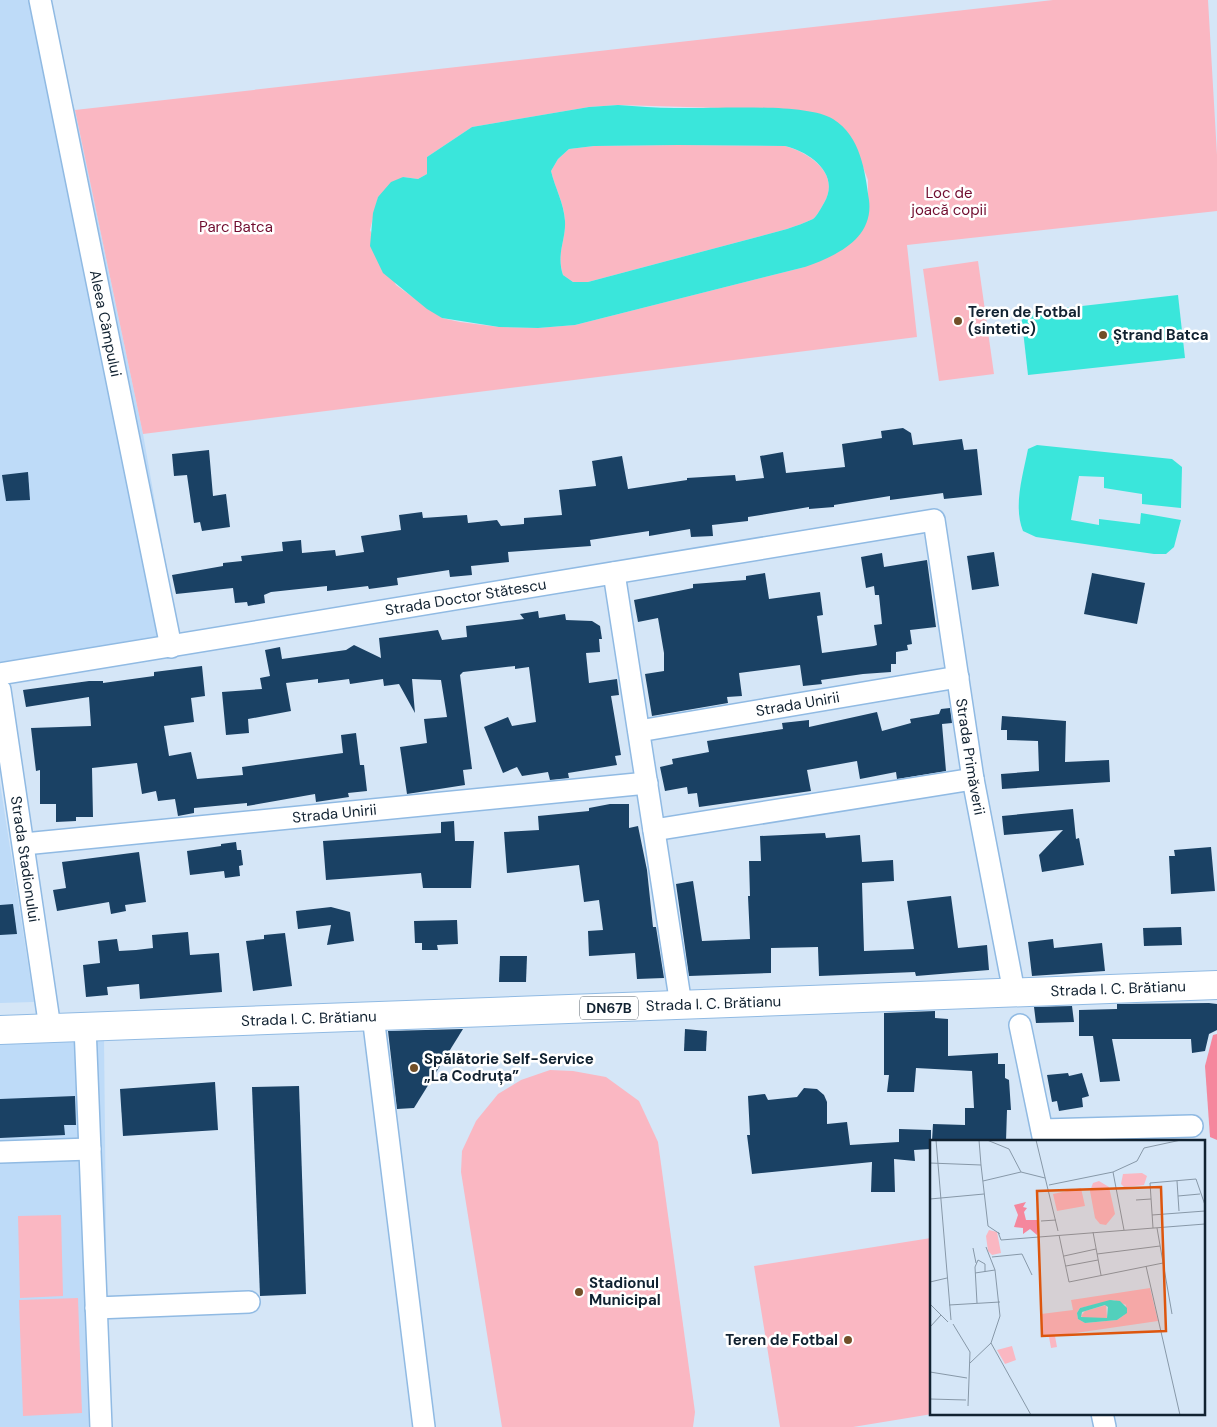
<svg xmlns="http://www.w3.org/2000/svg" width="1217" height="1427" font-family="'DM Sans',sans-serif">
<rect width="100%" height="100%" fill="#d5e6f7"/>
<!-- built -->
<g fill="#bedbf8">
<polygon points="0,0 38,0 75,110 143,434 178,633 0,663"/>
<polygon points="0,783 34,1002 0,1003"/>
<polygon points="104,1037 108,1427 0,1427 0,1041"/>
</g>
<!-- green -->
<g fill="#fab7c2" fill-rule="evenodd">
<path d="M1053,0H1208L1217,155V211L907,245L917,337L143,434L75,110ZM618,105L788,110L815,114L863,167L868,180V195L805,267L575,325L538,328L499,327L460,322L442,318L396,285L370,230L378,197L403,177L418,179L427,174V157L472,127L589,107Z"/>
<path d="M678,145L785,146C810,153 841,174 824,203C821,208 817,216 813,219C805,223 795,226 787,229L588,282H573L563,275C556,252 566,242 565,220C564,203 555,188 551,171L558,159L569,149L594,146Z"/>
<polygon points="978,261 994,374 939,381 923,269"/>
<polygon points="550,1070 573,1071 606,1077 639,1101 658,1142 695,1412 693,1427 502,1427 461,1172 462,1151 476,1121 498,1094 521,1080"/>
<polygon points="61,1215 63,1296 20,1298 18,1216"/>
<polygon points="931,1238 931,1413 938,1413 853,1427 780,1427 754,1266"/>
<polygon points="78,1298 82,1413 23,1416 19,1300"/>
</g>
<!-- forest -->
<polygon fill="#f5879d" points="1217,1034 1217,1140 1210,1137 1205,1066 1213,1035"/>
<!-- water -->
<g fill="#3ae6db" fill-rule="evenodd">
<path d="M618,105C637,106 656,108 675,108C710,109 805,102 833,119C861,136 865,172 869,200C874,239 836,256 805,267L575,325L538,328L499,327L442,318L427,309L383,273L370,246L373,213L378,197L391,182L403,177L418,179L427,174V157L472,127L589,107ZM678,145L785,146C810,152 841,174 824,203C821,208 817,216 813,219C805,223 795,226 787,229L588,282H573L563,275C556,253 566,241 565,221C564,203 555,188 551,171L558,159L569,149L594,146Z"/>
<polygon points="1178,295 1185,358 1028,375 1021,313"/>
<path d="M1037,445L1172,459L1182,467L1181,508L1142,504V494L1104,488V477L1079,476L1071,520L1099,525V519L1140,524L1141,513L1181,520L1174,547L1166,554H1154L1036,537L1023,531C1013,506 1023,475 1028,449Z"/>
</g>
<!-- building -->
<g fill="#1a4164">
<polygon points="903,428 911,433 913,445 962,439 964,450 977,449 982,495 944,499 943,493 890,500 890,496 834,505 834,507 809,509 809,507 748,517 748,521 712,525 713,536 691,537 690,529 649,536 649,531 590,540 591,546 508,552 509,562 471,566 472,575 450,577 449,570 397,578 398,585 369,589 368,586 327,591 327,586 271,592 264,595 265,603 248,606 247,602 235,603 233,588 176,594 172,575 223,566 223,563 242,561 241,556 283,551 282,542 301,540 302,553 335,550 336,556 364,552 361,536 401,530 399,515 422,512 423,518 467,515 468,523 497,520 501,526 524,524 524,518 562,515 559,490 596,486 592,461 622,456 628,489 687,480 687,478 735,475 736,481 764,478 760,456 783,452 786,473 845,467 842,444 882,438 881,431"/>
<polygon points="209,450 213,496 226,494 230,527 202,531 200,522 194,523 187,475 174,476 172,454"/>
<polygon points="28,472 30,500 6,501 2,475"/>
<polygon points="994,552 999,586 972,590 967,556"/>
<polygon points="882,553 884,567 927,560 936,627 910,630 912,644 907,645 908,650 896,652 896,664 891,664 891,672 863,674 821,680 822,684 803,686 800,665 739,673 742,696 727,697 728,703 652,716 645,674 664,671 664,653 658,618 638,622 634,600 693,588 693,584 746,580 746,576 765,573 769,599 820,592 823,615 817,616 822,653 874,646 877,645 874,625 882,624 879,595 875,595 874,586 866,588 861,557"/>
<polygon points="1092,573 1145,583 1137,624 1084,614"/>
<polygon points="538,611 539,618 565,614 566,620 592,621 600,626 602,639 599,639 600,652 586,653 589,683 617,679 619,695 611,696 621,755 615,756 617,765 568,773 569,778 550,780 548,772 522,776 517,767 503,773 484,727 508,717 512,726 536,722 529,667 515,669 515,666 463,672 460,675 472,769 463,770 465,785 407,794 400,747 427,743 424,719 447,717 441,680 412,679 415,713 399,684 384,686 383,679 350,684 349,679 318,683 318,679 286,683 291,711 248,719 249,733 226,735 222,692 262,689 260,678 270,676 265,650 280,647 282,659 346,650 354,645 381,658 379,638 438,630 442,640 467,637 466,626 524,619 520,614"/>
<polygon points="202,666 205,696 191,698 194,722 164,726 169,756 191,752 197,779 243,775 242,767 343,753 341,735 356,733 360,765 364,765 367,791 348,793 349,797 316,802 315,794 247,806 247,803 194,808 194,813 178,816 175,799 158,801 156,791 142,794 137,763 92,768 93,817 76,817 76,821 56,822 56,804 40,804 40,770 36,771 31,728 91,726 89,697 26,707 23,690 89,681 103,681 103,683 154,676 154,672"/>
<polygon points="950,708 952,723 942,724 946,771 897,779 896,772 860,779 857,761 807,770 811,791 699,807 697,793 688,794 687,787 665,791 660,767 673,764 672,759 709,752 707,741 783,729 782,723 809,720 809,727 877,712 882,731 911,723 910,719 939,714 941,709"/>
<polygon points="1002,716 1066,721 1065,762 1109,760 1110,782 1002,789 1001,774 1039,771 1038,741 1007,740 1007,730 1001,730"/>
<polygon points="610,804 629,804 629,828 638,826 647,870 653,927 656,927 664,978 637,979 635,953 589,956 588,931 603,930 599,900 584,902 579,865 507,873 504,832 539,830 538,816 589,811 589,808"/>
<polygon points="1073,809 1076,839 1079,838 1084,865 1042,872 1039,855 1063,830 1004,835 1002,816"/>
<polygon points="454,821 455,841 474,841 471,888 423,888 421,873 326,880 323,841 441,833 441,822"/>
<polygon points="825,833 826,838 860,835 862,862 893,860 894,881 862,883 864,951 914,949 907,901 951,896 958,948 987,945 989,970 916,976 915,972 819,976 818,947 771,948 771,973 689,976 676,884 693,881 702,941 750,939 748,896 750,896 749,861 761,861 760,836"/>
<polygon points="236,842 237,850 241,850 243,865 239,866 240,876 225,878 224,871 190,875 187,851 221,846 221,844"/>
<polygon points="1211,847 1215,891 1171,894 1169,856 1175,856 1174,850"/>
<polygon points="139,852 146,902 125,905 126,911 111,914 109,902 57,911 53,890 66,888 62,862"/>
<polygon points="13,904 17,934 0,935 0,905"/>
<polygon points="331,907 350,912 354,941 327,945 331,925 298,929 296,911"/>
<polygon points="457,920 458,944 437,945 438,950 422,950 422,943 415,943 414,921"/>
<polygon points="1181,927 1182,945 1144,946 1143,928"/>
<polygon points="188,932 190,955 219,953 222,992 140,999 139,984 107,987 108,995 86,997 83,965 100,963 98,941 117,939 119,951 136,950 153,948 152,935"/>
<polygon points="285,933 292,986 253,991 246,941 264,939 264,935"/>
<polygon points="1053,939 1054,948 1102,943 1105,971 1032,976 1028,942"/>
<polygon points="500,956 527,956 526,982 499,982"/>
<polygon points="1209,1003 1217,1004 1217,1030 1209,1034 1205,1051 1192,1053 1191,1039 1112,1039 1120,1081 1100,1082 1093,1036 1079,1036 1079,1010 1117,1009 1117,1004"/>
<polygon points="1072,1006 1074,1022 1036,1023 1034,1007"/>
<polygon points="935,1011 935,1018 948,1019 948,1056 998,1053 998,1064 1005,1064 1005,1078 1009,1080 1011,1110 1007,1110 1006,1141 932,1141 933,1124 965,1125 965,1108 974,1108 972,1071 916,1068 914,1092 887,1092 889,1075 884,1075 884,1013"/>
<polygon points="463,1029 414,1108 397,1109 388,1031"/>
<polygon points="685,1029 707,1031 706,1051 684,1051"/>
<polygon points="1068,1073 1069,1076 1082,1073 1089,1096 1082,1098 1083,1107 1059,1111 1057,1101 1052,1102 1047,1075"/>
<polygon points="215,1082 218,1130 123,1136 120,1089"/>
<polygon points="299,1086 306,1294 260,1296 252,1087"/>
<polygon points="804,1088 817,1089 824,1095 827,1102 827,1124 847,1122 850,1145 899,1142 899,1129 931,1130 931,1149 914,1150 915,1161 894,1159 895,1192 871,1192 872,1162 752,1174 747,1135 750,1135 748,1096 765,1094 768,1100 797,1097"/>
<polygon points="75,1096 76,1125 64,1125 65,1135 0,1138 0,1099"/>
</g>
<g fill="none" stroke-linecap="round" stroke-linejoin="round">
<defs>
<g id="minor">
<path id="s1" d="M40,0L171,647"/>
<polyline points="614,573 681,1005"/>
<path id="s2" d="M0,674L934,520L973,779L1014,992"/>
<path id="s3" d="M0,690L50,1028"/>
<path id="s4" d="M639,731L958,677"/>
<polyline points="654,830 973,779"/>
<path id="s5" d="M24,844L647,783"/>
<polyline points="373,1016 424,1427"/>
<polyline points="1020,1025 1044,1141"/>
<polyline points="85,1026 101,1427"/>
<polyline points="1042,1130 1192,1126"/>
<polyline points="0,1152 90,1149"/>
<polyline points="96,1308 249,1302"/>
<polyline points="1102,1413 1105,1427"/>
</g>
<g id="major">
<path id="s6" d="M0,1030L1217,985"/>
</g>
</defs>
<!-- minor casing -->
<use href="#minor" stroke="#90bae3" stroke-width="24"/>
<!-- major casing -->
<use href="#major" stroke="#90bae3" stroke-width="30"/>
<!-- minor -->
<use href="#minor" stroke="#fff" stroke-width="21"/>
<!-- major -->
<use href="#major" stroke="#fff" stroke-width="28"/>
</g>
<!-- markers -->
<g fill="#724f28" stroke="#fff" stroke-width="2">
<circle cx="958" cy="321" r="5"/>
<circle cx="1103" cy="335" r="5"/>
<circle cx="414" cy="1068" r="5"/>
<circle cx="579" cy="1292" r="5"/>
<circle cx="848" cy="1340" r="5"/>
</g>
<g text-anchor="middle" stroke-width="5" stroke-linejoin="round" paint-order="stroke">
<!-- shield labels -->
<rect fill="#fff" stroke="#58646f" stroke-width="1" x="580" y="996.5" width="58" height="23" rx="4"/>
<g font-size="14" font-weight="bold" fill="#112231">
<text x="609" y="1013">DN67B</text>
</g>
<!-- park labels -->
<g font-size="15" fill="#700c2f" stroke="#fff">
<text x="949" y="198">Loc de<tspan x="949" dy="17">joacă copii</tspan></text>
<text x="236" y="232">Parc Batca</text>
</g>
<!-- poi labels -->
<g font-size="15" font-weight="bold" fill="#112231" stroke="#fff" text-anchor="start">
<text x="968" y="317">Teren de Fotbal<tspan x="968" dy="17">(sintetic)</tspan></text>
<text x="1113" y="340">Ștrand Batca</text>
<text x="424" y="1064">Spălătorie Self-Service<tspan x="424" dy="17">„La Codruța”</tspan></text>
<text x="589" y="1288">Stadionul<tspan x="589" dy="17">Municipal</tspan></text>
<text x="838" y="1345" text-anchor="end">Teren de Fotbal</text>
</g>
<!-- street labels -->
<g font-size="15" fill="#112231" stroke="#fff">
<text dy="5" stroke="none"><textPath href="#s1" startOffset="330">Aleea Câmpului</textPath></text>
<text dy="5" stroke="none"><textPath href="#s2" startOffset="472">Strada Doctor Stătescu</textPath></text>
<text dy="5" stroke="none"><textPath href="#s4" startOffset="161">Strada Unirii</textPath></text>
<text dy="5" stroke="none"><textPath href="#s2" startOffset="1186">Strada Primăverii</textPath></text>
<text dy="5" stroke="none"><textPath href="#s5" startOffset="312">Strada Unirii</textPath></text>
<text dy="5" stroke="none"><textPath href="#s3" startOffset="171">Strada Stadionului</textPath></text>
<text dy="5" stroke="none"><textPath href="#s6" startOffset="1119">Strada I. C. Brătianu</textPath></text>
<text dy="5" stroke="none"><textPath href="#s6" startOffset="714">Strada I. C. Brătianu</textPath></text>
<text dy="5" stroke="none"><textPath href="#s6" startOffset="309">Strada I. C. Brătianu</textPath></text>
</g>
</g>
<!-- overview -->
<g transform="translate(930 1140)">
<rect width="275" height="275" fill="#d5e6f7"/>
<path d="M212,33L217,36L214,45L194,47L191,44L193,34ZM169,41L179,47L185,74L176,85L170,84L165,78L160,51L163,43ZM151,48L155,66L127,71L123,54ZM59,90L67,92L71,113L62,115L58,111L56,96ZM220,148L228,181L125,196L127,207L121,208L119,197H113L111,174L143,170L141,160ZM184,160L196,165L194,175L187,180L155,183L148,179L147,173L150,168ZM176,165L177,178L155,179L151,176L155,171ZM82,206L86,220L75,224L67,210Z" fill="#fab7c2" fill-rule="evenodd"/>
<path d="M96,62L93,67L97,68L94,72L96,80H109L107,95L100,89L93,94V88L84,87L88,75L84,65Z" fill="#f5879d"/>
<path d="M180,160L190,161L197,168V173L187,180L155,183L148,179L147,173L150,168ZM175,165L178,167L177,178L151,177L152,172Z" fill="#3ae6db" fill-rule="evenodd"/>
<path fill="none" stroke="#8798a8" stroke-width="1" d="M6,0L21,180M49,0L51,25M57,0L79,9L91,32L115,38M106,0L128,91M0,23L51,25L58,86L70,94M183,32L194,90M53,41L91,32M247,41L249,71M119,45L183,32L207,21L214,8L251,0M248,56L270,54M0,59L54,54M206,60L221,59M222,75L275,71M111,81L126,80M223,88L220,43L266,39L275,65M227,88L242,174M68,92L71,100L275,84M163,92L171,135M129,95L139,142L233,123M43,108L46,123M167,114L230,106M134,116L166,109M62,117L92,114L102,135M136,126L168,120M216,126L250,275M45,133L65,130M0,142L17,138M47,163L45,127L48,120L55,124V132M0,164L18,182M19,165L70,162M23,184L40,212L38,266M0,187L11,175M61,203L101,275M40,223L61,203L70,176L65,130L56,107M0,232L37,238M0,259L36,260"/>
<path fill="#dd560e" fill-opacity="0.15" stroke="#dd560e" stroke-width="2.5" d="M231,47L236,191L112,196L107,51Z"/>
<rect width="275" height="275" fill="none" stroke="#112231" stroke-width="2.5"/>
</g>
</svg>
